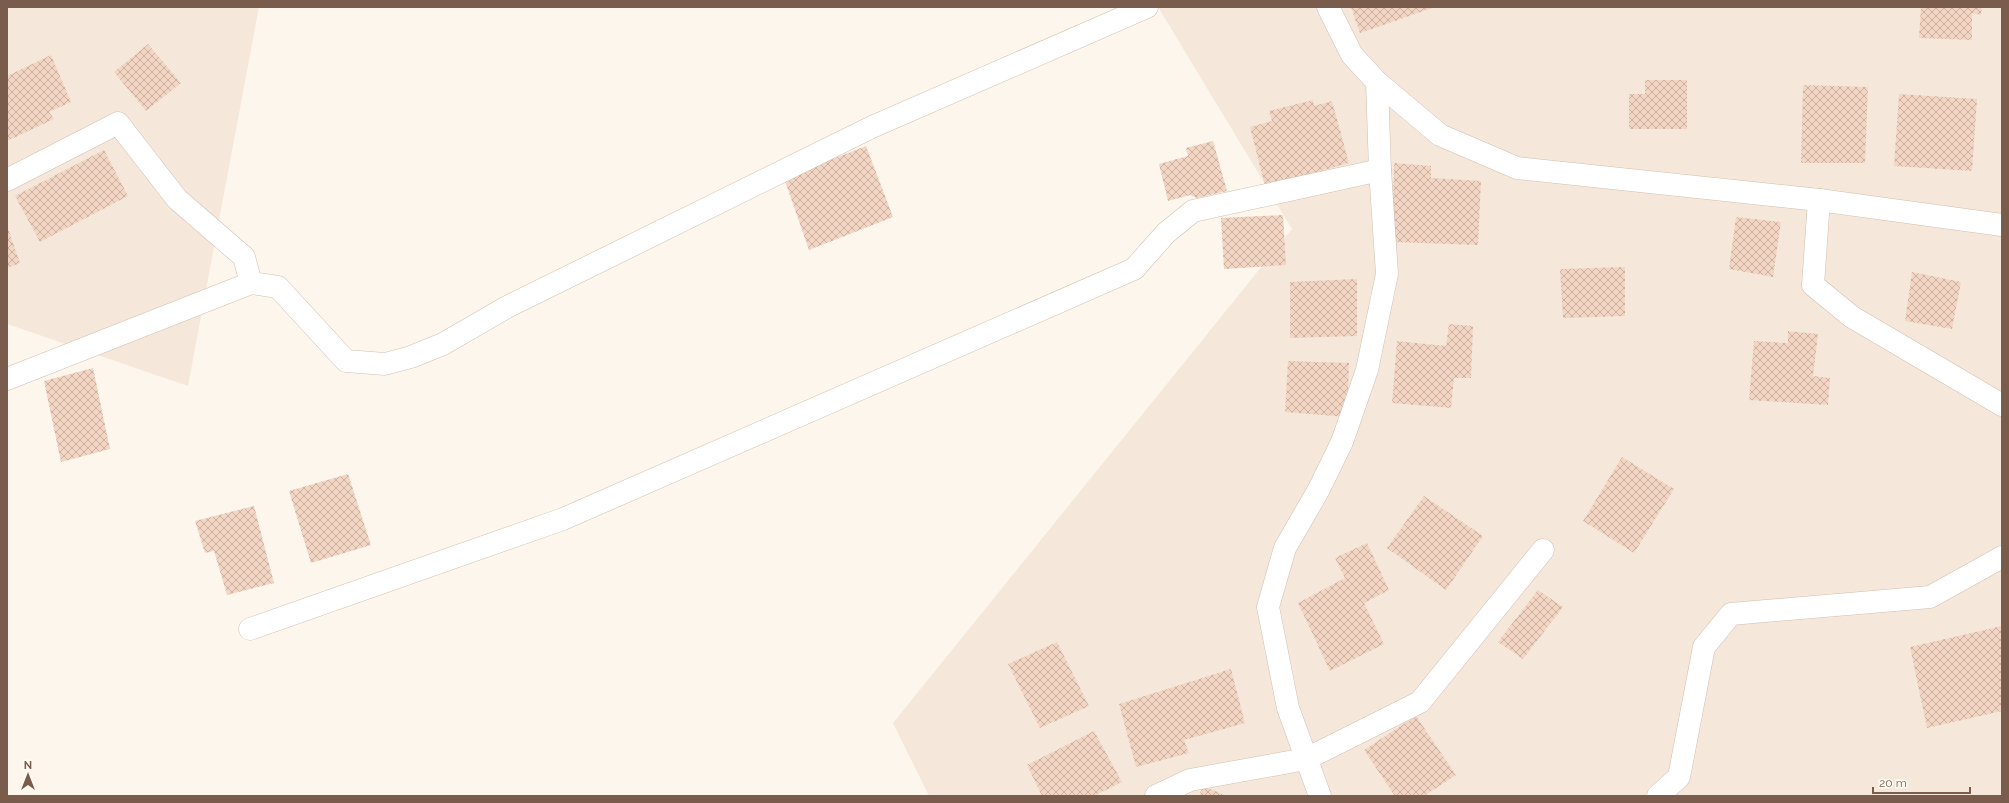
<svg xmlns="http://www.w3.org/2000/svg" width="2009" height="803" font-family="Raleway,sans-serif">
<defs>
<pattern id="building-cross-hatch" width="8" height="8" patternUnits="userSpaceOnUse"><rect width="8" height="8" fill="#f3d5c3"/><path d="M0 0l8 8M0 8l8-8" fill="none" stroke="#cab0a1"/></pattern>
</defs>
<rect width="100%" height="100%" fill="#fdf6ec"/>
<!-- residential -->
<g fill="#f5e8da">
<polygon points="7,7 259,7 188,386 7,324"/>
<polygon points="1158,7 2002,7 2002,796 929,796 893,723 1292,229"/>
</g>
<!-- building -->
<g fill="url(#building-cross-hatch)">
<polygon points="1351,7 1435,7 1360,33"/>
<polygon points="1921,7 1982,7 1981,15 1972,13 1972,40 1919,38"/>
<polygon points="148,44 181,83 146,111 114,72"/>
<polygon points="51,55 71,102 49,112 54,119 7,141 7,76"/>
<polygon points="1645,80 1687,80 1687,129 1629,129 1629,94 1645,94"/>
<polygon points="1803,85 1868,87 1865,163 1801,163"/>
<polygon points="1899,94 1977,99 1972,171 1894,166"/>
<polygon points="1313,100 1314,106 1332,101 1349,163 1265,186 1250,127 1272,121 1269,111"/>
<polygon points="1213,141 1227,191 1197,198 1190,195 1168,201 1159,164 1188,156 1186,148"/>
<polygon points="866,146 893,217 809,250 784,178"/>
<polygon points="104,150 128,196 40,242 15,196"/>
<polygon points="1394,163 1431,166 1431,178 1481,181 1478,245 1392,242"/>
<polygon points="1283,215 1286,265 1224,269 1221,218"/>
<polygon points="1736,217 1781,222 1773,277 1729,269"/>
<polygon points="7,225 20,263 7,268"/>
<polygon points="1625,267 1625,316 1563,318 1560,269"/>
<polygon points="1912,272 1961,282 1952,329 1905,321"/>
<polygon points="1357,279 1357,336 1290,338 1290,282"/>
<polygon points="1449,324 1473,326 1471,378 1454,378 1451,408 1392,403 1397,341 1446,346"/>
<polygon points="1788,331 1818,334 1813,376 1830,378 1828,405 1749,400 1754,341 1788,343"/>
<polygon points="1288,361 1349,363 1347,417 1285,412"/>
<polygon points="93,368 110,449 61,462 44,381"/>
<polygon points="1622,457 1674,489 1634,553 1583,521"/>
<polygon points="348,474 371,545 311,563 289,491"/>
<polygon points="1424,496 1483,536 1446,590 1387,548"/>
<polygon points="254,506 274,583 227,595 214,551 205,553 195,521"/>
<polygon points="1367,543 1389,590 1364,603 1384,644 1330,671 1298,603 1345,578 1335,558"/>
<polygon points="1538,590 1563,607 1523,659 1498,642"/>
<polygon points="2002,626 2002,711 1927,728 1910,647"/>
<polygon points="1057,642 1089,706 1040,728 1008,664"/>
<polygon points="1231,669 1245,723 1184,740 1189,753 1136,767 1119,704"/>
<polygon points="1416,716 1456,775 1424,796 1395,796 1364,750"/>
<polygon points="1094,731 1122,782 1094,796 1042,796 1027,765"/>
<polygon points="1203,786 1227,796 1199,796"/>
</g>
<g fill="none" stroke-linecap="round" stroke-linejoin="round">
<defs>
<g id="minor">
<polyline points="1328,7 1352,55 1377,82 1440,135 1517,168 1819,200 2002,225"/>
<polyline points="7,180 118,123 177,199 244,257 251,283"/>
<polyline points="1819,200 1813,285 1852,317 2002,405"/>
<polyline points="7,379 251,283 278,287 346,361 385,364 411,357 443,344 507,307 872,127 1147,7"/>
<polyline points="250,629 563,519 1134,269 1166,233 1193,211 1380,170"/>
<polyline points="1156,796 1190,780 1306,759 1420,702 1543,550"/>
<polyline points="1320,796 1288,708 1268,607 1285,548 1318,491 1342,442 1367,370 1387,274 1380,170 1377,82"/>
<polyline points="1658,796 1679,777 1704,647 1731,614 1930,597 2002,557"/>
</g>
</defs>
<!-- minor casing -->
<use href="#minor" stroke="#d1beb0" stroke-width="23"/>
<!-- minor -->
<use href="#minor" stroke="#fff" stroke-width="22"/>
</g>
<!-- border -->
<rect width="2009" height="803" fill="none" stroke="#7a5c4d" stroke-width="16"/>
<!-- north arrow -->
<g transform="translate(28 775)" stroke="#fffaf3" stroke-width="3" paint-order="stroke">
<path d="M0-3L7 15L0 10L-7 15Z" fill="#7a5c4d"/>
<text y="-6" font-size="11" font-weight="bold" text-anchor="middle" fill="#7a5c4d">N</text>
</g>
<!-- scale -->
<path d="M1873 787v6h97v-6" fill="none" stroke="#7a5c4d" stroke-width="2"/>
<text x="1879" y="787" font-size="12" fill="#7a5c4d" stroke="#fffaf3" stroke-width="3" paint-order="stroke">20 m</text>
</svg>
